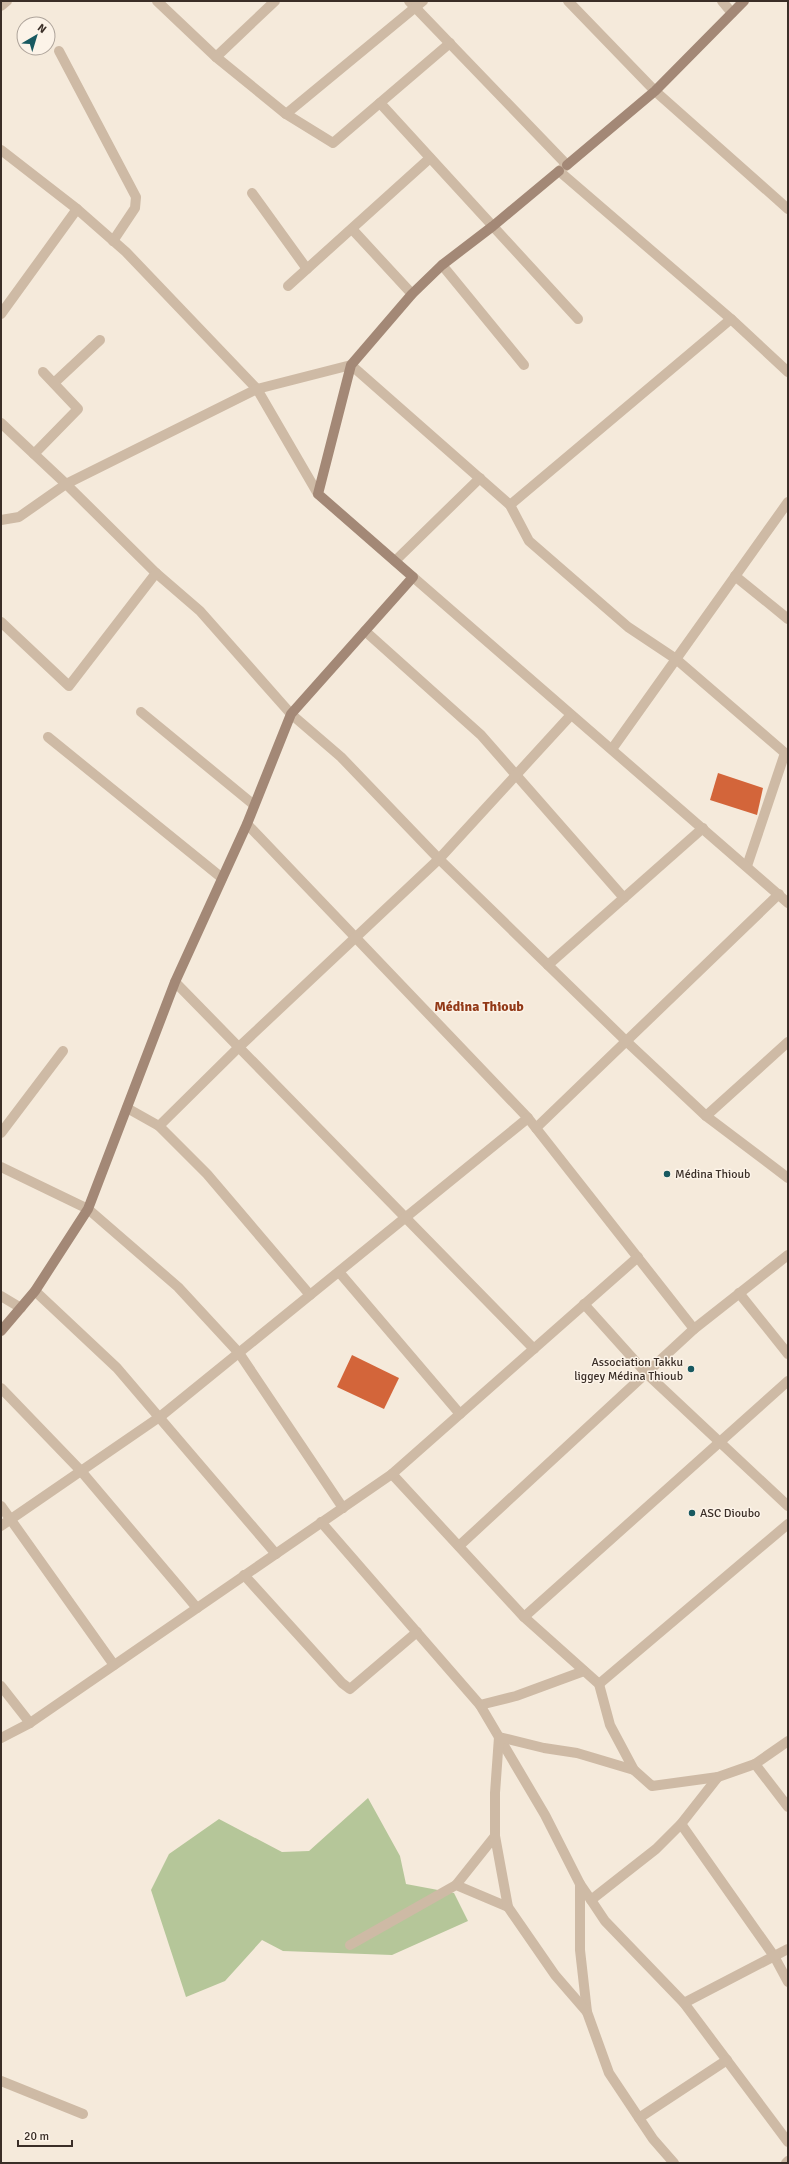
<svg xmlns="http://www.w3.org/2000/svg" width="789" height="2164" font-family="Signika,sans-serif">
<rect width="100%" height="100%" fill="#f5eadb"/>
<!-- green -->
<polygon fill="#b5c699" points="368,1798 400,1856 406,1884 454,1893 468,1921 392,1955 283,1951 262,1940 225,1981 186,1997 151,1890 169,1854 219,1819 282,1852 309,1851"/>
<!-- building -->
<g fill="#d3653a">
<polygon points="718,773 763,788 757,815 710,800"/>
<polygon points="352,1355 399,1378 384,1409 337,1387"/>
</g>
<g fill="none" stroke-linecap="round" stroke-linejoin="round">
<!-- street -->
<g stroke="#cebaa5" stroke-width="10">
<polyline points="157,1 216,57 286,114 333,143 450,43"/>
<polyline points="409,1 567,165 559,171 731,319 788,372"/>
<polyline points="568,1 655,91 788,209"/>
<polyline points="722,1 732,13"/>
<polyline points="1,6 7,1"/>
<polyline points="59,51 136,197 135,208 113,241"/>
<polyline points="216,57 275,1"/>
<polyline points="380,103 578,319"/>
<polyline points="286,114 423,1"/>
<polyline points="1,150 77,209 126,252 257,389 318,494"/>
<polyline points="252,193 307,269"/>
<polyline points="352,229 412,294"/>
<polyline points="442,265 524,365"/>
<polyline points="288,286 430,158"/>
<polyline points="1,314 77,209"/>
<polyline points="54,383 100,340"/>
<polyline points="1,423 66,484 156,573 200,611 291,714 341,757 439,859 626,1041 706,1116 788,1178"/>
<polyline points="34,454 78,409 43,372"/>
<polyline points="510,505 731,319"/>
<polyline points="1,520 19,517 66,484 257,389 351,365 510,505 529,541 628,627 676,659 785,753 747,866"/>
<polyline points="395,561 480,478"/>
<polyline points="735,576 788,619"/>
<polyline points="413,577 788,903"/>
<polyline points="1,622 69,686 156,573"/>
<polyline points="365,631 481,735 624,898"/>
<polyline points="141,712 254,805"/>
<polyline points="48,737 222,878"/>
<polyline points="612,749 788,502"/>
<polyline points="247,824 528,1118 694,1329"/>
<polyline points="548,965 703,828"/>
<polyline points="175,982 534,1349"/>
<polyline points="127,1108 159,1126 207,1174 310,1295"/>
<polyline points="706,1116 788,1042"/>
<polyline points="159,1126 239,1047 439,859 571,715"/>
<polyline points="536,1128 779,894"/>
<polyline points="1,1133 63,1051"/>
<polyline points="1,1167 88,1209 178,1287 239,1353 343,1508"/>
<polyline points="339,1272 460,1414"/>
<polyline points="35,1291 117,1368 276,1554"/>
<polyline points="739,1293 788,1354"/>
<polyline points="1,1296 21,1308"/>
<polyline points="584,1304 646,1373 788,1506"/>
<polyline points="1,1388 81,1471 197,1608"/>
<polyline points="392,1474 524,1617 599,1684 610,1725 634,1770 652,1786 718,1777 755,1764 788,1741"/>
<polyline points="1,1506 114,1665"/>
<polyline points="321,1522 480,1705 545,1815 580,1884 591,1900 605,1921 684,2003 788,2142"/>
<polyline points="1,1526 161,1416 528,1118"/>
<polyline points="459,1546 694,1329 788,1255"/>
<polyline points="244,1575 342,1683 350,1689 417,1632"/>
<polyline points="524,1617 788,1381"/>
<polyline points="599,1684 788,1524"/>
<polyline points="1,1686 30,1723"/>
<polyline points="480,1705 516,1696 584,1671"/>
<polyline points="1,1738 30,1723 392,1474 638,1257"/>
<polyline points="755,1764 788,1807"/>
<polyline points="681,1824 774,1956 788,1982"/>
<polyline points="580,1884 580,1950 587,2012 609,2073 653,2139 674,2163"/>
<polyline points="456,1885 495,1836"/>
<polyline points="591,1900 656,1849 681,1824 718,1777"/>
<polyline points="350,1945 456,1885 508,1907"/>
<polyline points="684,2003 788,1949"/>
<polyline points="587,2012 555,1975 508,1907 495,1836 495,1793 499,1737 544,1748 577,1753 634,1770"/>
<polyline points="1,2081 83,2114"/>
<polyline points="639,2118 727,2060"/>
<polyline points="786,2163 788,2161"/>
</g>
<!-- secondary -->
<g stroke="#a38876" stroke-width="10">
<polyline points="567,165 655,91 744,1"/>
<polyline points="1,1331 35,1291 88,1209 175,982 247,824 291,714 413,577 318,494 351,365 412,294 442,265 493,226 559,171"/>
</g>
</g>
<!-- markers -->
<g fill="#185960" stroke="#fcf3e8" stroke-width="1.5">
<circle cx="667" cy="1174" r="4"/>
<circle cx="691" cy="1369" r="4"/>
<circle cx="692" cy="1513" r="4"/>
</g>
<g text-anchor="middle" stroke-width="3" stroke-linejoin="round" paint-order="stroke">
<!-- poi labels -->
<g font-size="12" fill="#3a2e27" stroke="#fcf3e8" text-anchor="start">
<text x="675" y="1178">Médina Thioub</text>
<text x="683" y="1366" text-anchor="end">Association Takku<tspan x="683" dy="14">liggey Médina Thioub</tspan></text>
<text x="700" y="1517">ASC Dioubo</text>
</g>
<!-- quarter labels -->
<g font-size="14" font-weight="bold" fill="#923917" stroke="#fcf3e8">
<text x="479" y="1011">Médina Thioub</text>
</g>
</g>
<!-- border -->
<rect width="789" height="2164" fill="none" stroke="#3a2e27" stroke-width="4"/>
<!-- north arrow -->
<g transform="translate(36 36) rotate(38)"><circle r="19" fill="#fcf3e8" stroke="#aea49b"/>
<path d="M0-3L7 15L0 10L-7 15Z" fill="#185960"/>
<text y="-6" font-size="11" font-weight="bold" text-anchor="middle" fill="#3a2e27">N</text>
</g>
<!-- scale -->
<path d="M18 2140v6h54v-6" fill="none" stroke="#3a2e27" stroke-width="2"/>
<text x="24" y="2140" font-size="12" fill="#3a2e27" stroke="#fcf3e8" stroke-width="3" paint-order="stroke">20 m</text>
</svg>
